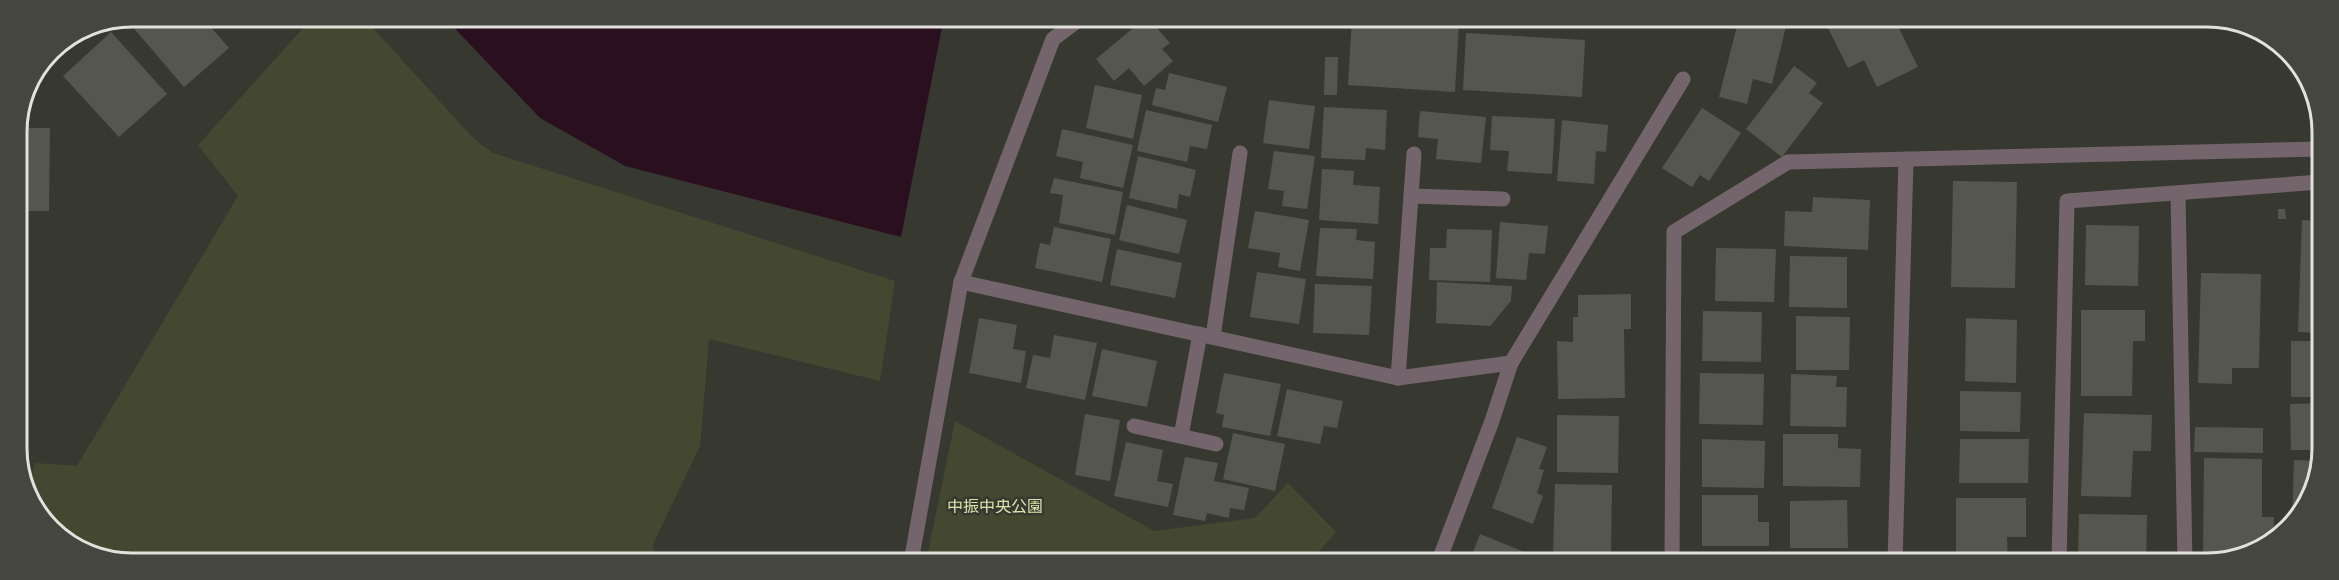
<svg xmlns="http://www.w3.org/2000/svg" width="2339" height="580" font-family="Ubuntu,'Noto Sans JP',sans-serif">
<rect width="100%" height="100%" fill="#373930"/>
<!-- green -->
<g fill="#444831">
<polygon points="313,17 363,17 474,139 493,153 895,281 880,381 709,339 700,446 653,544 655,562 109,561 50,529 28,488 35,463 77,466 238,196 198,145"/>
<polygon points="955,421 1154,531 1255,518 1288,483 1336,532 1310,562 926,562"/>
</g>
<!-- water -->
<polygon fill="#2a101f" points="444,17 944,17 901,237 625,166 540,118"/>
<!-- building -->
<g fill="#55574e">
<polygon points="132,16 202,17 229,48 184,87 125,18"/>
<polygon points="237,17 253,17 244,25"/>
<polygon points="1145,18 1148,18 1170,43 1162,49 1173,61 1144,86 1129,68 1114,81 1096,59"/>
<polygon points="1352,18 1459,23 1455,92 1348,85"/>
<polygon points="1739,18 1756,18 1786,26 1772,84 1753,79 1747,104 1719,97"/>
<polygon points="1833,18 1894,18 1918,67 1877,87 1864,60 1848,68 1825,22"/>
<polygon points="111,32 167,94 119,137 63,76"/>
<polygon points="1466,33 1585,40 1582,97 1463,90"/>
<polygon points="1325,57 1338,57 1337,95 1324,95"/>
<polygon points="1794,66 1817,83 1809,93 1823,103 1782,157 1746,129"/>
<polygon points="1169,73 1227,87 1218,122 1152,105 1156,88 1165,90"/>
<polygon points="1095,85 1142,95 1133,139 1086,128"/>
<polygon points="1269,100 1315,106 1309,149 1263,143"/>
<polygon points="1324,107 1387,110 1385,150 1366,148 1365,160 1321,158"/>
<polygon points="1702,108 1741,133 1709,181 1700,175 1692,187 1662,168"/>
<polygon points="1146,110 1212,125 1207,149 1190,146 1187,162 1137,151"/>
<polygon points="1420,111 1486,117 1481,163 1436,159 1438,139 1418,137"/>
<polygon points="1492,116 1555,119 1552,174 1507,171 1509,151 1490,150"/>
<polygon points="1562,120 1608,125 1606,152 1596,151 1594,184 1557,181"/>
<polygon points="17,128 50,128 49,211 17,211"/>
<polygon points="1062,129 1133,145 1123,188 1080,178 1083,162 1056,156"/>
<polygon points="1274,151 1315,156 1307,209 1282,206 1284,191 1268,189"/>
<polygon points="1138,156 1196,170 1190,197 1179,194 1177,209 1129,198"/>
<polygon points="1322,169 1354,171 1353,185 1380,187 1378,224 1319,220"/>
<polygon points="1054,178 1123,192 1115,235 1059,223 1063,195 1050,193"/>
<polygon points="1953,181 2017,182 2015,288 1951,287"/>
<polygon points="1813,197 1870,200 1868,250 1784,246 1785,211 1812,212"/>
<polygon points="1127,205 1187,220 1179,254 1119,240"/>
<polygon points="2278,209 2285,209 2286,219 2278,219"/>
<polygon points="1255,211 1309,220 1300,271 1278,267 1280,253 1248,248"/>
<polygon points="2302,220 2320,221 2320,333 2298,332"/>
<polygon points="1500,222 1548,226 1545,254 1529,253 1526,280 1496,278"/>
<polygon points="2086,225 2139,226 2138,286 2085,285"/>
<polygon points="1054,227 1111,239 1102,282 1035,268 1040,243 1050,245"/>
<polygon points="1320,228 1357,229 1356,240 1375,242 1373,279 1316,276"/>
<polygon points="1447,229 1492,230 1490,282 1429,280 1430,248 1446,248"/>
<polygon points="1716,248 1776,249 1774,302 1715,301"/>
<polygon points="1117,249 1182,263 1175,298 1110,285"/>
<polygon points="1790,256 1847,257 1847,308 1789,307"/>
<polygon points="1257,272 1306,279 1299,324 1250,317"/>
<polygon points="2201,273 2261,274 2259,368 2232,368 2232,384 2198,383"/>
<polygon points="1437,282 1512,286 1511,301 1490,326 1436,323"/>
<polygon points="1315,284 1372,286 1369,335 1313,333"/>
<polygon points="1631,294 1631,329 1624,329 1625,398 1558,399 1557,341 1573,342 1573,317 1578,317 1578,295"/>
<polygon points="2081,310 2145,310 2145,341 2133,341 2132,396 2081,396"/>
<polygon points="1703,311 1762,312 1761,362 1702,361"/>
<polygon points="1796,316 1850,317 1849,370 1796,370"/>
<polygon points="979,318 1017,325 1013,349 1026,351 1021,383 969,373"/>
<polygon points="1966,318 2017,320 2016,383 1965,381"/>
<polygon points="1054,335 1097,343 1085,400 1026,388 1033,355 1050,358"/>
<rect x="2291" y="341" width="29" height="56"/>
<polygon points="1102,349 1157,361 1147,407 1092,396"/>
<polygon points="1224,373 1281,384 1270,436 1222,427 1224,415 1216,413"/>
<polygon points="1700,373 1764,374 1763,425 1699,424"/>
<polygon points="1791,374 1837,376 1836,387 1847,387 1846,427 1790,426"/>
<polygon points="1287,389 1343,401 1337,428 1324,426 1320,444 1277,436"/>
<polygon points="1960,391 2021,392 2020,432 1960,431"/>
<polygon points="2320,403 2320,450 2291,450 2290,404"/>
<polygon points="2084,413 2152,415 2151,451 2133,451 2131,497 2081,496"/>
<polygon points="1085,414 1120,420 1110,481 1075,475"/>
<polygon points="1557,415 1619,416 1618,473 1557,472"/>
<polygon points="2195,427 2263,428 2263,453 2194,452"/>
<polygon points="1233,433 1285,444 1275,491 1223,479"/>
<polygon points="1783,434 1838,434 1838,448 1861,449 1860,487 1783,486"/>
<polygon points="1517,437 1547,447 1539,469 1544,470 1537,493 1543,496 1533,524 1492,508"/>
<polygon points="1702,439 1765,441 1764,488 1702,487"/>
<polygon points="1960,439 2029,439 2028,483 1959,483"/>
<polygon points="1126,442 1163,450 1157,481 1173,484 1168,507 1114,496"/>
<polygon points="19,457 27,460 22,476 19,471"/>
<polygon points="1185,457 1218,463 1214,481 1249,488 1244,510 1230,508 1229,518 1207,513 1205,521 1173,515"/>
<polygon points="2204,458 2262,459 2262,517 2274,517 2273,539 2229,557 2203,557"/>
<polygon points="2294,460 2320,461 2320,471 2292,520"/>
<polygon points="1555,484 1612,485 1611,556 1553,555"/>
<polygon points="1702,495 1758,495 1758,522 1769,522 1769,546 1702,546"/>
<polygon points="1956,498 2026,498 2026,537 2007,537 2008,563 1956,563"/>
<polygon points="1847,500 1848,548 1790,548 1790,501"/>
<polygon points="2079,514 2147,515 2146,563 2078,563"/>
<polygon points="1480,534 1541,559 1540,563 1469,563"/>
<rect x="1787" y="556" width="61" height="7"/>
</g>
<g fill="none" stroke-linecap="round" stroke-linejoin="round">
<!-- lane -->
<g stroke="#74656d" stroke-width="15">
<polyline points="1411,196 1503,199"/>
<polyline points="1213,337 1240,153"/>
<polyline points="1398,378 1414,154"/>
<polyline points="1134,426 1216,444"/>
<polyline points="1181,436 1200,334"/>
<polyline points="911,562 961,282"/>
</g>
<!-- street -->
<g stroke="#74656d" stroke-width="15">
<polyline points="1081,18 1053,39 961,282 1398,378 1511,363"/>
<polyline points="2178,194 2185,563"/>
<polyline points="1438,563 1492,421 1511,363 1683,79"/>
<polyline points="1672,563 1674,232 1788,162 2320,149"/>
<polyline points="1895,563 1906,159"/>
<polyline points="2059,563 2067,201 2320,182"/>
</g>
</g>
<g text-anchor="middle" stroke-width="5" stroke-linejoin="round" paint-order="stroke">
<!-- park labels -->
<g font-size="16" fill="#dae4a9" stroke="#373930">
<text x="995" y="512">中振中央公園</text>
</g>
</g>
<!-- crop -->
<path d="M0 0H2339V580H0ZM132 27H2207A105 105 0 0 1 2312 132V448A105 105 0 0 1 2207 553H132A105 105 0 0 1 27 448V132A105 105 0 0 1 132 27Z" fill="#45473e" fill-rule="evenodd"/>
<path fill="none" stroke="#e1e2dd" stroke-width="3" d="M132 27H2207A105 105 0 0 1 2312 132V448A105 105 0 0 1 2207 553H132A105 105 0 0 1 27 448V132A105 105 0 0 1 132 27Z"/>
</svg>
